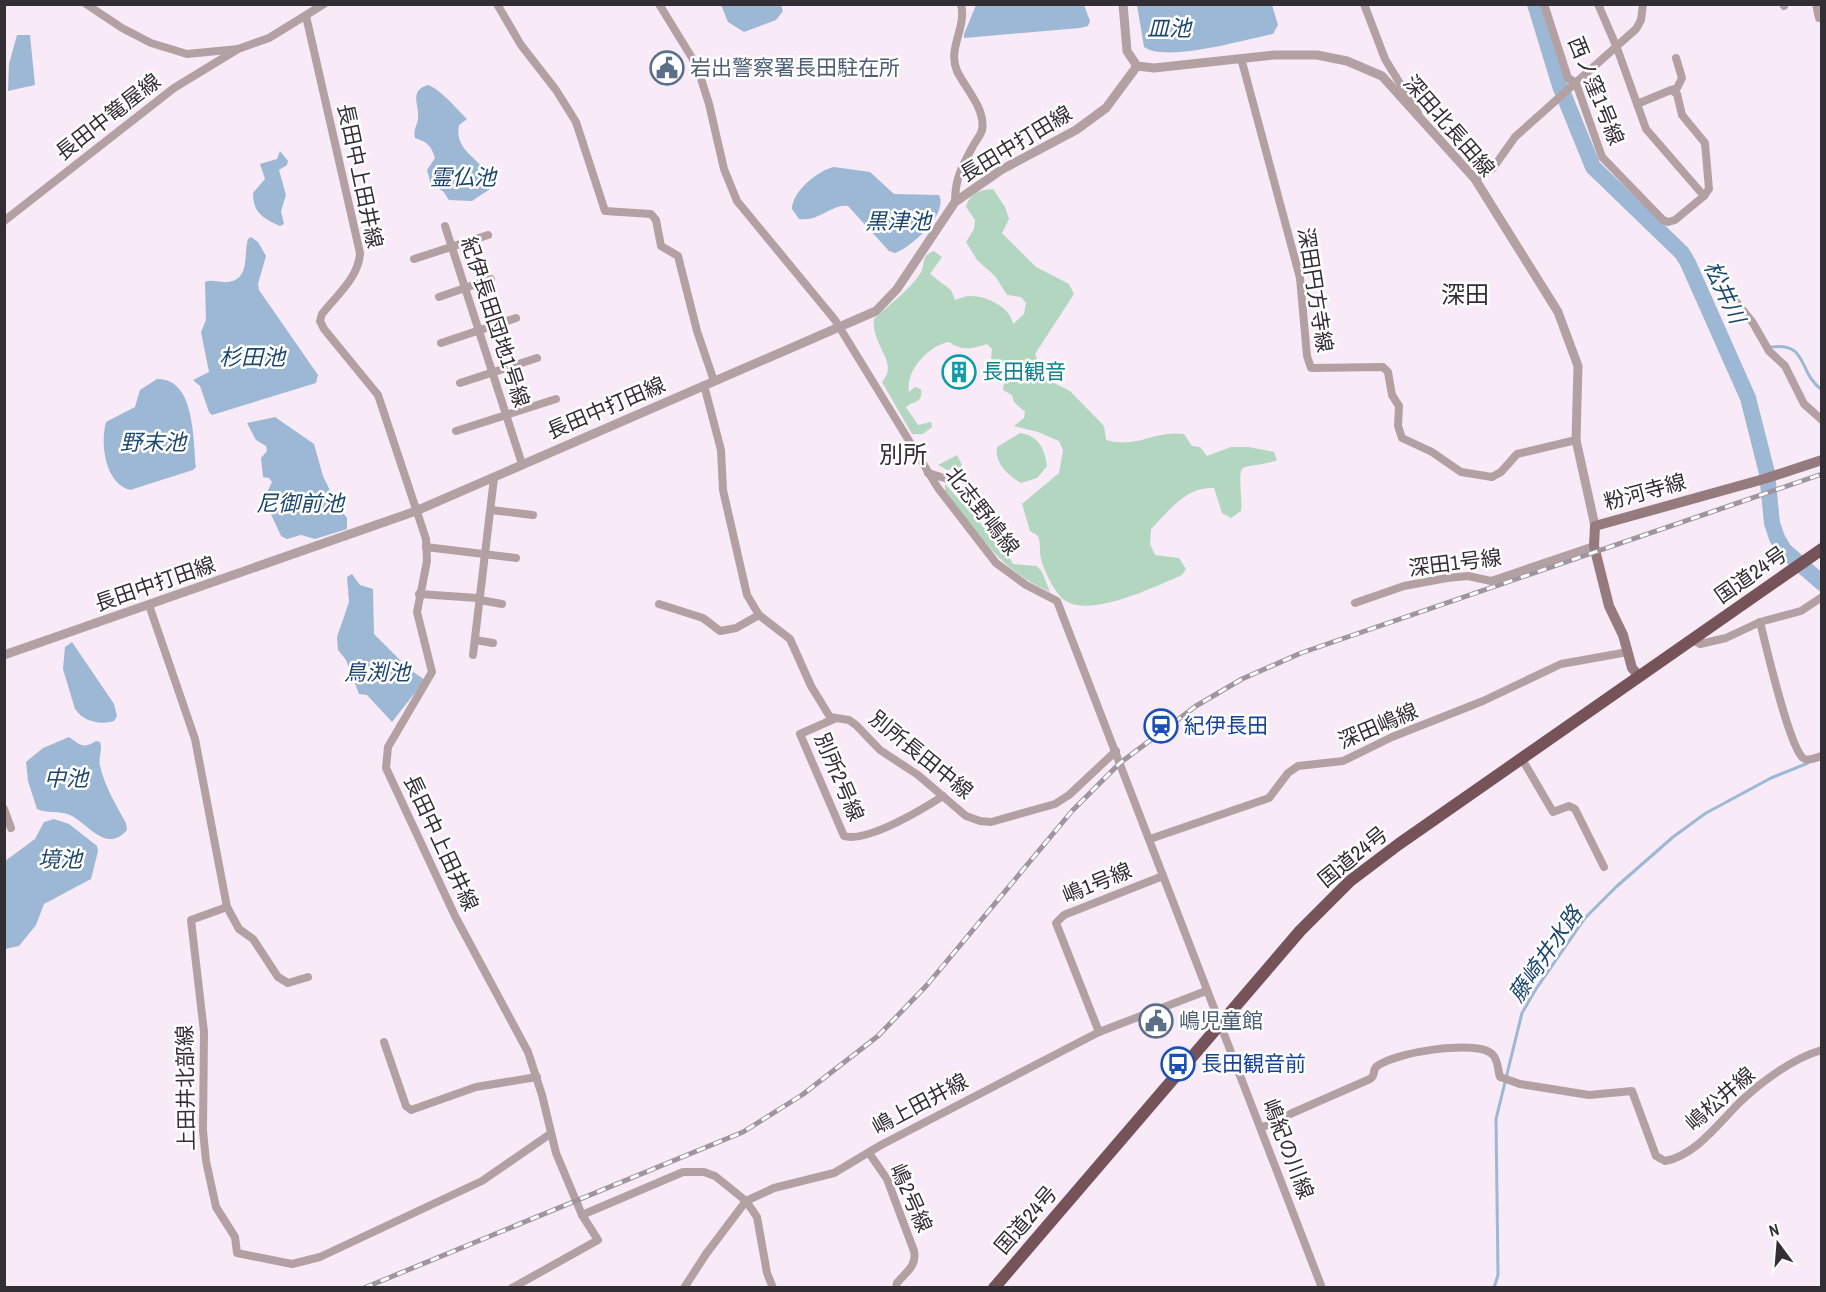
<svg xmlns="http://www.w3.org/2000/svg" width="1826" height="1292" font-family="'Archivo Narrow','Noto Sans JP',sans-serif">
<rect width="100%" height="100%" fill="#f8eaf7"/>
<!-- green -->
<g fill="#b3d6c1">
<path d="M993,189L1005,207L1009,219L1002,233L1036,267L1069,284L1074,294L1035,354L1042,372L1050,381L1070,391L1104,426L1106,440C1138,449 1153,430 1184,434L1192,446L1200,447L1207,456L1231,447H1248L1274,452L1277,460C1266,465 1249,465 1243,468C1237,472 1243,500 1241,511L1231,518L1222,513L1214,488C1186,486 1169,511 1151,529L1150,544L1155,555L1179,558L1186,569L1182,575C1156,586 1082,623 1060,596C1052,587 1044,570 1041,559C1039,551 1041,543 1038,536L1030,531L1022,504L1059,473L1063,450L1059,441L1038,432L1014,426L1024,418L1025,412L1014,402L1012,395L1003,390L1006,370L1004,364L991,359L992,349L987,344C973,349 962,351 949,342C929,345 905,371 909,392L915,387L921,389C923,403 915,400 906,407L918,425L931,422L932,427L923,434H912L882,382C900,362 871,346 874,319C889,305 908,291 920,274C926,266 920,255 934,251L942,257L930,274L951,290L955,300C959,299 965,296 969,296C985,295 1011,307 1013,324L1024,314L1026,303L1021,297L1007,295L995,276L977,260L966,242L974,229L975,220L966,207C970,193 979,190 993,189Z"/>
<path d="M1020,433C1039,436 1044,448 1047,466L1037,478L1021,483C1007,474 995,464 997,447Z"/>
<polygon points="957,455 962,465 961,467 947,470 938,465"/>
<path d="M945,484L985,528L995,531L1013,564L1037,566L1042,572L1050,592C1000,571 977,532 945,491Z"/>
</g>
<!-- water -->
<g fill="#9cb8d4">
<polygon points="721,5 781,5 783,11 776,20 744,32 728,22"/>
<polygon points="976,5 1084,5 1090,21 1088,26 1080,28 964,38 964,34"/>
<path d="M1137,5H1272L1278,25L1273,34C1246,39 1166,63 1144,47Z"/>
<polygon points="17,35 30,35 35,85 8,91 9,64"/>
<path d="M428,85C440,89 457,109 467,119L459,125C453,154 486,158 493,187L472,201L449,200L443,191L431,185L427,170L435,158C431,145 427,142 415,138C413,129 417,126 418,119C420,105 408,91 428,85Z"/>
<path d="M280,151L288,161L287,165L279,170L286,195L281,211L284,224L280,226C263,218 253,213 253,193L265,179L260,164L277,159Z"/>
<path d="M834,167L870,172L894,194L939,195C949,213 911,248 895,253L889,251L848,206C831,204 820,222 799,219L792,209C792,192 818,170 834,167Z"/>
<path d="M251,237L258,242L266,256L258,284L259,290L318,375L316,383L212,415L209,412L200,386L193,380L209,372L201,332L206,320L205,282C213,279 219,283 228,282C251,279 243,254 248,239Z"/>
<path d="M157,379C195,378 193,439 196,467L193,470L130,490C105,483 100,444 106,422L135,407L140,390Z"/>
<polygon points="275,417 314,444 323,476 337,505 347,518 347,529 315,539 301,535 287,539 281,536 264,499 272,482 269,478 263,477 261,458 267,451 266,446 256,440 247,423"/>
<polygon points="352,574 360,585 373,589 374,634 409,669 425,680 392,722 367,695 359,694 346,660 338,650 337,637 349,602 347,577"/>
<path d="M72,642L114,704L117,716L114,721C100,725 84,722 75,709L63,669L65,647Z"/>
<path d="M69,737C80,744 82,750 96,741L100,742C103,750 98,757 100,766C105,787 116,805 126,823L127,830C106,854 89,824 70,815C59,810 47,814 37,809L28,781L26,762L43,748Z"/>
<polygon points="54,819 69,824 97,846 98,851 91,879 44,904 36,925 19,946 5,949 5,861 35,839 44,822"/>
</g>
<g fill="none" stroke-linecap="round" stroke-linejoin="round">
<!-- stream -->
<g stroke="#9cb8d4" stroke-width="3">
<path d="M1771,347C1809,342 1797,372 1822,390"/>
<polyline points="1494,1288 1498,1275 1496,1119 1522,1013 1536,989 1585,918 1616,887 1673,837 1706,813 1771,778 1808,763"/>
</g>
<!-- river -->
<polyline stroke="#9cb8d4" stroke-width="16" points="1535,4 1560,86 1593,167 1682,253 1688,263 1748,398 1767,473 1772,523 1777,538 1784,550 1822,583"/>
<!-- minor -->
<g stroke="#b3a0a3" stroke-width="8">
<polyline points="86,4 122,28 151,43 187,54 238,49 269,38 324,4"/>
<polyline points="497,4 521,45 556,90 576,122 605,211 651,214 656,220 661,246 678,256 697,331 714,381"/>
<polyline points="659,4 697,66 709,104 724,169 737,201 835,320 938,488 996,563 1026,585 1057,601 1322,1288"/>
<polyline points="1364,4 1385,59 1418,113"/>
<polyline points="1544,4 1568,78 1576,83 1602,157 1663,220 1668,222 1675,220 1704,196 1646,129 1617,48 1598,4"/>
<polyline points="1783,4 1784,6"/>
<polyline points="1816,4 1819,18"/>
<path d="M306,16L360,253C359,277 336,296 322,314L320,321L324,329L378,395L426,539L427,561L417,612L432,672L388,747L386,768L455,916L528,1052L542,1095L556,1153L582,1215L683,1172H704L715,1176L746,1201L757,1217L767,1273L773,1288"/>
<polyline points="1241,58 1300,278 1307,356 1311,368 1383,367 1388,372 1392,395 1399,406 1398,426 1402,438 1432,452 1461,472 1492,477 1501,472 1517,454 1576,440"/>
<polyline points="1671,90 1677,88 1682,78 1676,58"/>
<polyline points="1637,104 1671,90 1677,94 1682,115 1705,143 1709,189 1704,196"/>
<polyline points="1475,179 1493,168 1515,137 1636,29 1641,20 1643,4"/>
<path d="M955,202C955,178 962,167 973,146C975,142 981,135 982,130C986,109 965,88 957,71C947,48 967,28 961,4"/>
<polyline points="4,221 174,88 238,49"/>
<polyline points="445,226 522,464"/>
<polyline points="414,259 488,235"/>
<polyline points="1712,271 1753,323 1769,351 1785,366 1804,404 1822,420"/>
<polyline points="439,297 491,279"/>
<polyline points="441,343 516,318"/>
<polyline points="460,383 537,358"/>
<polyline points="704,385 721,450 723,490 747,595 759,615 790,639 811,686 830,717 849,720 856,725 880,750 918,775 966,816 980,821 991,822 1055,804 1069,795 1116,751"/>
<polyline points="456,431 556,399"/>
<polyline points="928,473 951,480"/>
<polyline points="491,510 533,515"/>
<polyline points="426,547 516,558"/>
<polyline points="419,594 478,598"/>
<polyline points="480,600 502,604"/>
<polyline points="1355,603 1404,586 1447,578 1468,576 1491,581 1594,546"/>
<polyline points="659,604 703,618 720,631 736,628 759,615"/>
<polyline points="149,605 195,739 227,907 191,920 204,1032 203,1131 206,1161 216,1207 235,1237 237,1253 292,1264 320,1257 482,1181 550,1134"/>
<path d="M1760,622C1766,646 1789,746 1803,758C1808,762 1817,757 1822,756"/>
<polyline points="475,640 493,643"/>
<polyline points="1693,640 1700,644 1726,638 1760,622 1801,611 1822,597"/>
<polyline points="473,655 494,478"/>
<path d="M834,719L800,734L844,836C867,843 923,809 943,796"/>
<polyline points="1522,759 1553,812 1569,806 1575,809 1604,867"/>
<polyline points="4,809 11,828"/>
<polyline points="1150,839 1269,798 1288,773 1298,766 1343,761 1392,737 1483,701 1561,664 1628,652"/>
<polyline points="227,907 239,929 253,939 278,977 288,983 308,977"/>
<polyline points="1099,1032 1056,923 1064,915 1163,876"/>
<polyline points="384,1042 406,1106 411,1110 476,1087 537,1077"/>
<path d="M1261,1127L1276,1123L1290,1114L1370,1079C1376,1075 1372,1072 1376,1067C1391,1053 1479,1038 1493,1055C1498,1060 1498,1071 1500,1077L1520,1084L1589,1095L1632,1091L1656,1156L1665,1161C1696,1155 1719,1123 1740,1102C1761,1082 1793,1058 1822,1050"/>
<path d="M869,1153L887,1179L914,1251C917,1266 906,1272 897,1283L896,1288"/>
<polyline points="512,1288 598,1240 582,1215"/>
<polyline points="684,1288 706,1254 746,1201 774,1188 834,1173 881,1145 1099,1032 1206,991"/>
</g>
<!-- tertiary -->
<g stroke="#b3a0a3" stroke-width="9">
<polyline points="1123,4 1127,51 1137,66 1154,68 1274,55 1317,55 1347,61 1382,76 1475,179 1558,312 1578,366 1576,440 1595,526"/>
<polyline points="4,655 416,511 876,311 897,289 955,202 1001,170 1076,130 1106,108 1137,66"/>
</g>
<!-- secondary -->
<polyline stroke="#957a7e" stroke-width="10" points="1638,675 1632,668 1623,635 1609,606 1594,546 1595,526 1764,479 1822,460"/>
<!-- trunk -->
<polyline stroke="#765259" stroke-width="12" points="994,1288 1300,931 1350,881 1399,844 1822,549"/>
<defs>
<polyline id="rail" points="364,1288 743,1132 802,1095 878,1036 927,985 1072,811 1120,763 1196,706 1242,679 1301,653 1822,474"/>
</defs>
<!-- rail casing -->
<use href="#rail" stroke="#9f959f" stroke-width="5"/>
<!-- rail -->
<use href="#rail" stroke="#fff" stroke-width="3" stroke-dasharray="9" stroke-linecap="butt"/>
</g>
<!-- icons -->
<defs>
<symbol id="civic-ring" viewBox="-11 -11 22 22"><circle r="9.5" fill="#fff" stroke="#5c6f8a" stroke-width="1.5"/><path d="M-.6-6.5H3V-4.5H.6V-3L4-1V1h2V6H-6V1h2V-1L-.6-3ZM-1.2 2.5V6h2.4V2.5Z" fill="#5c6f8a"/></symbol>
<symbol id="building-ring" viewBox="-11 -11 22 22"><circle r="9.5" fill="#fff" stroke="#0f9aa8" stroke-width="1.5"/><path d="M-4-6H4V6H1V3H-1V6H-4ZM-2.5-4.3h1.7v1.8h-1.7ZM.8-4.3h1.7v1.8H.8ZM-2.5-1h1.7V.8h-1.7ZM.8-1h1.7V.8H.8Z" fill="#0f9aa8"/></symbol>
<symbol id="station-ring" viewBox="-11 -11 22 22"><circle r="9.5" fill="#fff" stroke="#1a4fb4" stroke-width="1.5"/><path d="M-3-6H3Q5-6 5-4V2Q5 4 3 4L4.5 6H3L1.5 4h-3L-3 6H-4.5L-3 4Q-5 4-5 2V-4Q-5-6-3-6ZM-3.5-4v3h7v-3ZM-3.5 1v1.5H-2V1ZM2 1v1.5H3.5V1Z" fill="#1a4fb4"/></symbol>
<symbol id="bus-ring" viewBox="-11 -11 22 22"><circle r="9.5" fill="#fff" stroke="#1a4fb4" stroke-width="1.5"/><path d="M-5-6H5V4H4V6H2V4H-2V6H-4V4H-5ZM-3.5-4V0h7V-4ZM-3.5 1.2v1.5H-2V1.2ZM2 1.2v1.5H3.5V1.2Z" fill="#1a4fb4"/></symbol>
</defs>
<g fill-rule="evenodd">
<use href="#civic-ring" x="648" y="49" width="38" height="38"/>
<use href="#building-ring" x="940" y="353" width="38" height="38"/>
<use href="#station-ring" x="1142" y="707" width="38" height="38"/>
<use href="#civic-ring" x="1137" y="1002" width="38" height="38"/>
<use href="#bus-ring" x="1159" y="1045" width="38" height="38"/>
</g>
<g text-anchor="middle" stroke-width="5" stroke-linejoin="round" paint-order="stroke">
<!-- service labels -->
<g font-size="21" fill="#4e5e75" stroke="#fff" text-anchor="start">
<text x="690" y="75">岩出警察署長田駐在所</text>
<text x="1179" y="1028">嶋児童館</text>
</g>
<!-- street labels -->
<g font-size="21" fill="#332e33" stroke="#fff">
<text transform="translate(1596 91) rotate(68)" y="7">西ノ窪1号線</text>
<text transform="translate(108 117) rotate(-38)" y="7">長田中篭屋線</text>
<text transform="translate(1449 126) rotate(49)" y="7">深田北長田線</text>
<text transform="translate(1016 144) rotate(-31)" y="7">長田中打田線</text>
<text transform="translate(360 176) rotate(78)" y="7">長田中上田井線</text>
<text transform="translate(1315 290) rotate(81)" y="7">深田円方寺線</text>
<text transform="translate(495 322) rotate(72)" y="7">紀伊長田団地1号線</text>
<text transform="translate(606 408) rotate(-23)" y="7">長田中打田線</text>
<text transform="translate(1645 492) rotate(-15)" y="7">粉河寺線</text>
<text transform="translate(982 511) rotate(52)" y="7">北志野嶋線</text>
<text transform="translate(1455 563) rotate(-7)" y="7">深田1号線</text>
<text transform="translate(1751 575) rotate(-35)" y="7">国道24号</text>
<text transform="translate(155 584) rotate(-19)" y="7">長田中打田線</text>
<text transform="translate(1378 726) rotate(-23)" y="7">深田嶋線</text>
<text transform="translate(921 755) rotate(39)" y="7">別所長田中線</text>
<text transform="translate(839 777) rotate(67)" y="7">別所2号線</text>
<text transform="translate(441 843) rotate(65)" y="7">長田中上田井線</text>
<text transform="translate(1353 857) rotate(-39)" y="7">国道24号</text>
<text transform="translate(1097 883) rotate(-22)" y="7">嶋1号線</text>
<text transform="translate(186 1088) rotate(-91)" y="7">上田井北部線</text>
<text transform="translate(1720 1099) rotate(-41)" y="7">嶋松井線</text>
<text transform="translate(920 1104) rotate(-28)" y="7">嶋上田井線</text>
<text transform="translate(1288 1149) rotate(69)" y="7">嶋紀の川線</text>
<text transform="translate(911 1198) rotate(66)" y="7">嶋2号線</text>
<text transform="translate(1026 1220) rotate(-49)" y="7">国道24号</text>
</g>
<!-- culture labels -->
<g font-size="21" fill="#0d838f" stroke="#fff" text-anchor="start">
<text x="982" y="379">長田観音</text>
</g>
<!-- transit labels -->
<g font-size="21" fill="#164399" stroke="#fff" text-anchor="start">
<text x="1184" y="733">紀伊長田</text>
<text x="1201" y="1071">長田観音前</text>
</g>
<!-- water labels -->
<g font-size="22" font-style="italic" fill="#1e476e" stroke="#fff">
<text x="1169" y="36">皿池</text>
<text x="463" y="185">霊仏池</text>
<text x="898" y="229">黒津池</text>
<text transform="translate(1725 292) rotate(65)" y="8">松井川</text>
<text x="252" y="365">杉田池</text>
<text x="153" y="450">野末池</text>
<text x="300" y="511">尼御前池</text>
<text x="377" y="680">鳥渕池</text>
<text x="66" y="786">中池</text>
<text x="60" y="867">境池</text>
<text transform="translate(1545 954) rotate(-55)" y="8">藤崎井水路</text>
</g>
<!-- quarter labels -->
<g font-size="24" fill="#332e33" stroke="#fff">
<text x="1465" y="303">深田</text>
<text x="903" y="463">別所</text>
</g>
</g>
<!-- border -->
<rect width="1826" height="1292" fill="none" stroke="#332e33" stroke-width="12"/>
<!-- north arrow -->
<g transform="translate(1778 1244) rotate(344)" stroke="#ffffff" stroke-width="4.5" paint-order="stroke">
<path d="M0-4.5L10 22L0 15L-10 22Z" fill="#332e33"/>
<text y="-9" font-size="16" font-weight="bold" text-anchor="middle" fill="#332e33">N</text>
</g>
</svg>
